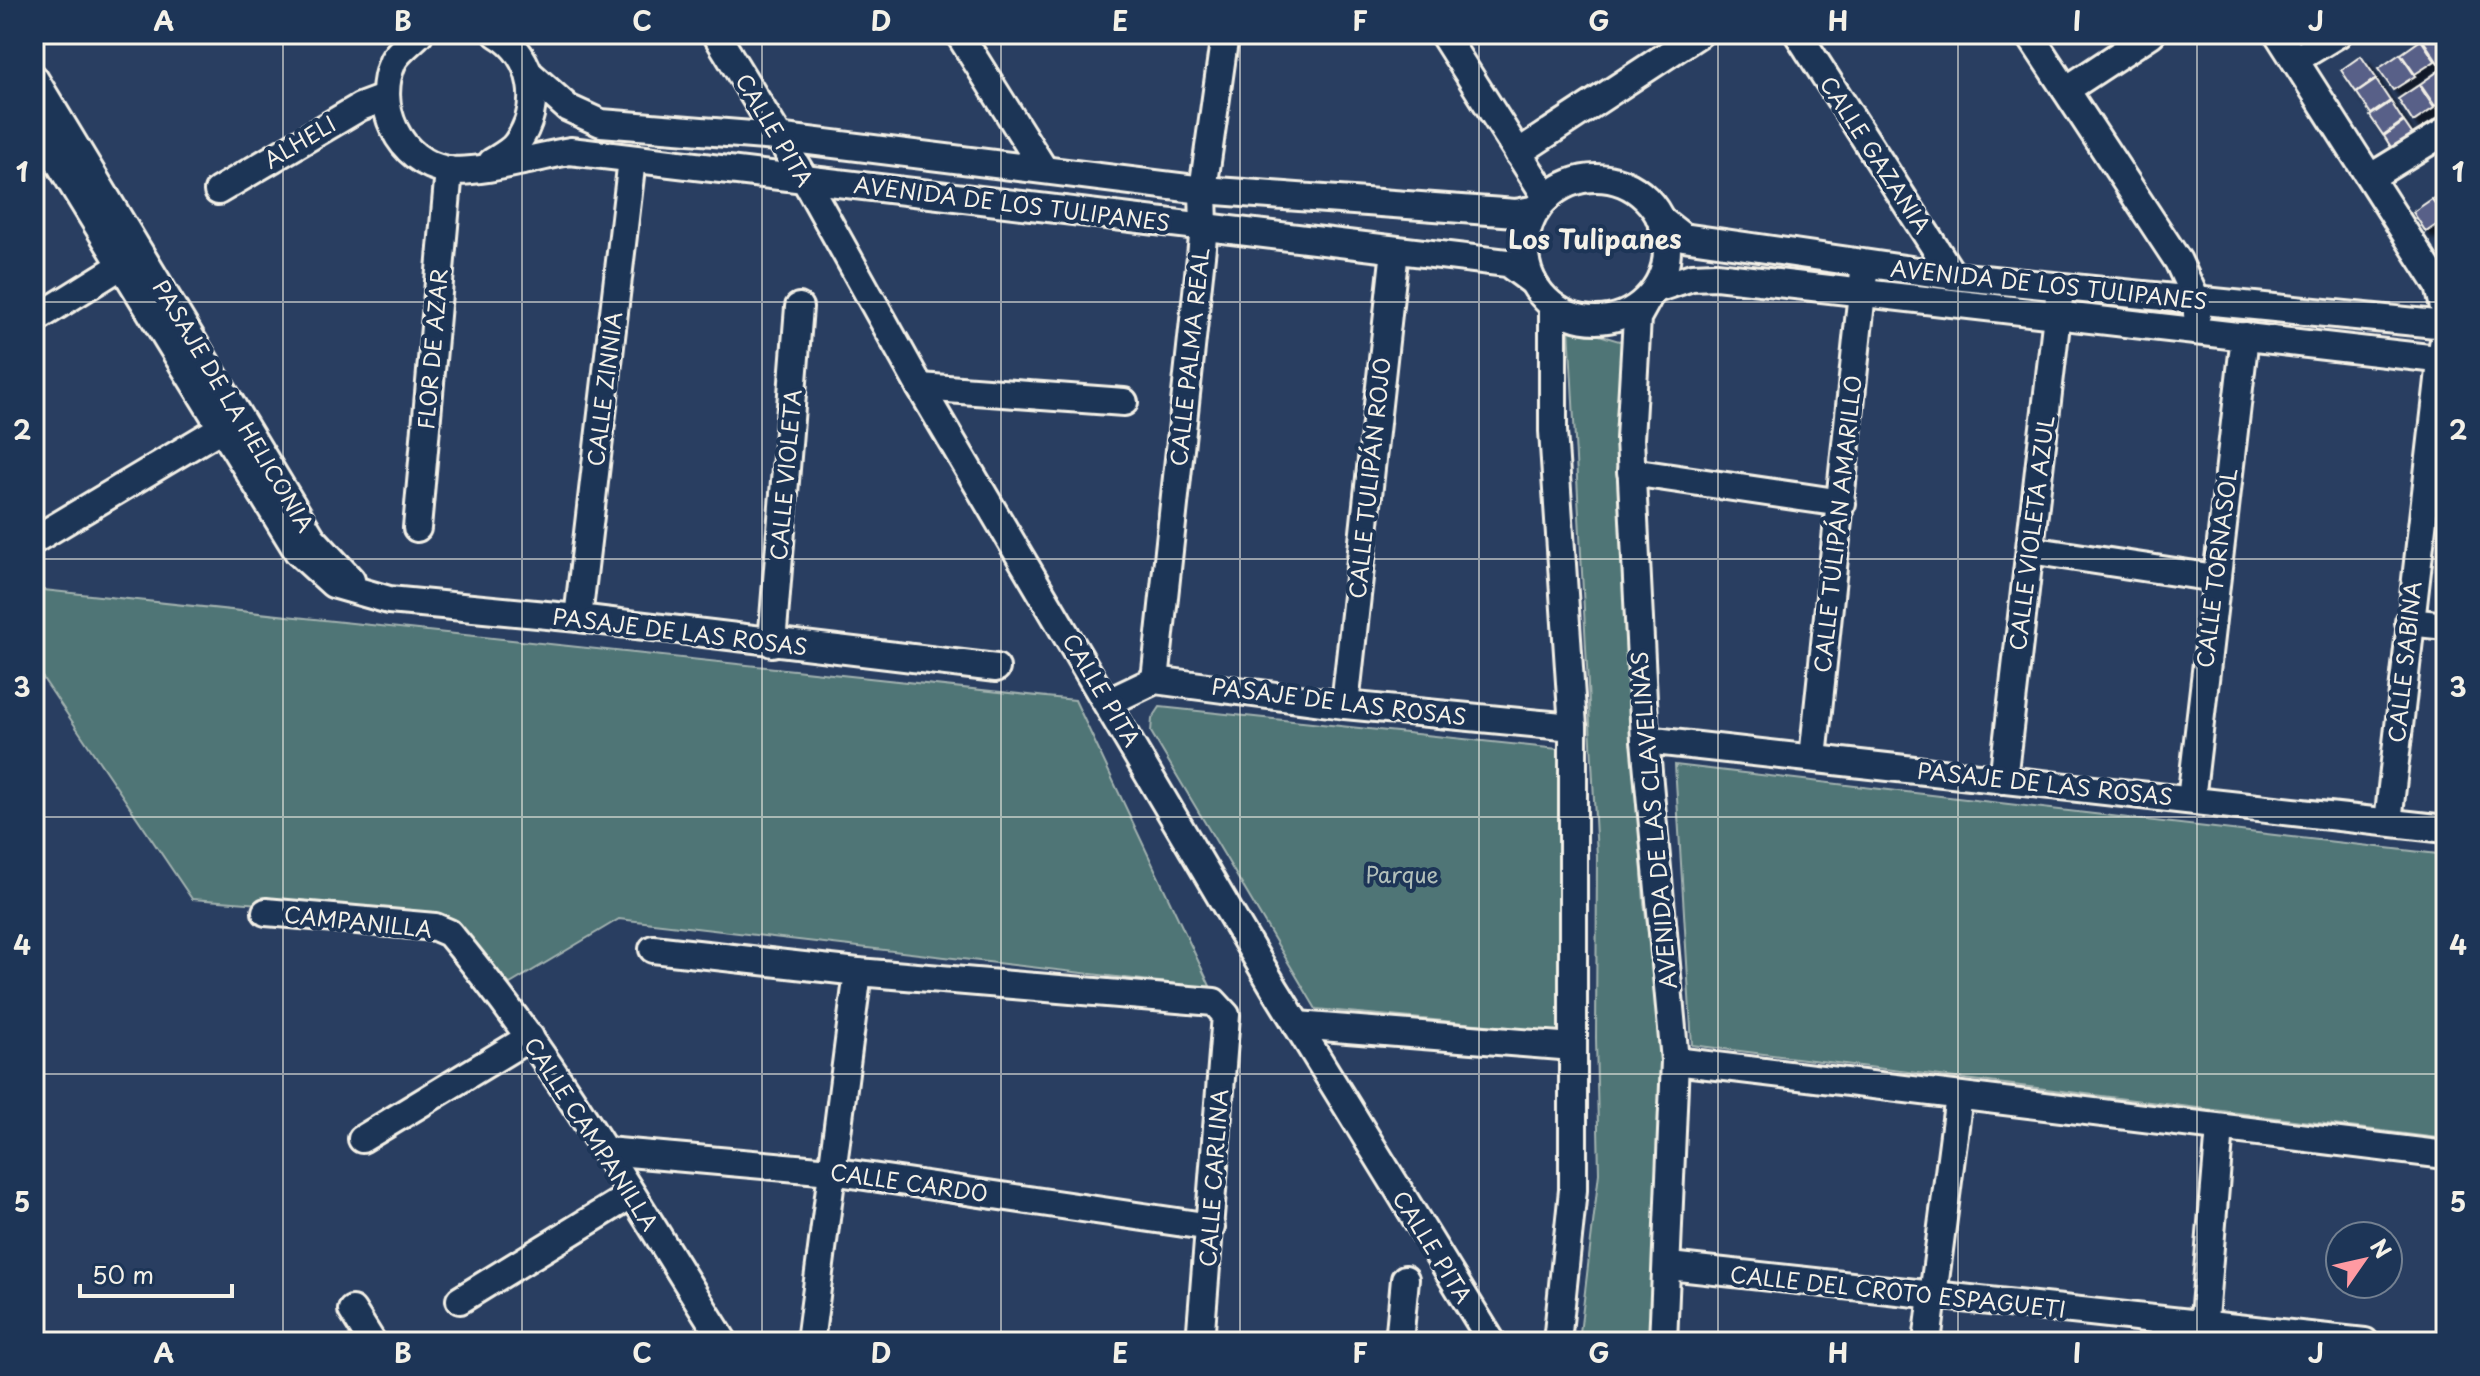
<svg xmlns="http://www.w3.org/2000/svg" width="2480" height="1376" font-family="'Playpen Sans',sans-serif">
<defs>
<filter id="shadow"><feDropShadow dx="7" dy="7" stdDeviation="2" flood-color="#0009"/></filter>
</defs>
<rect width="100%" height="100%" fill="#293e61"/>
<filter id="ink" filterUnits="userSpaceOnUse"><feTurbulence type="fractalNoise" baseFrequency=".0125" numOctaves="2"/><feDisplacementMap in="SourceGraphic" scale="16" xChannelSelector="R" yChannelSelector="G"/><feConvolveMatrix kernelMatrix="1 2 1 2 8 2 1 2 1" color-interpolation-filters="sRGB"/></filter>
<g filter="url(#ink)">
<!-- green -->
<g fill="#4f7476" stroke="#a2b2af" stroke-width="2">
<polygon points="1569,326 1619,341 1629,334 1634,749 1644,903 1667,1073 1656,1342 1579,1342 1599,1173 1596,1038 1597,856"/>
<polygon points="34,589 1075,700 1211,988 619,919 510,984 442,917 192,899 34,665"/>
<polygon points="1160,707 1567,750 1571,1033 1316,1009 1151,732 1152,719"/>
<polygon points="1675,765 2446,855 2446,1139 1692,1045"/>
</g>
<!-- building -->
<g fill="#596188" stroke="#f4f1e8" stroke-width="2" filter="url(#shadow)">
<polygon points="2431,34 2446,34 2446,57 2438,63 2423,40"/>
<polygon points="2421,40 2435,61 2415,74 2401,54"/>
<polygon points="2400,54 2415,76 2393,90 2378,69"/>
<polygon points="2361,56 2376,78 2356,92 2341,70"/>
<polygon points="2440,70 2446,79 2446,99 2435,106 2420,84"/>
<polygon points="2376,80 2390,101 2371,114 2357,93"/>
<polygon points="2419,85 2434,108 2413,122 2398,99"/>
<polygon points="2391,102 2403,121 2383,135 2370,116"/>
<polygon points="2404,122 2417,141 2396,155 2384,136"/>
<polygon points="2446,189 2446,216 2434,198"/>
<polygon points="2432,199 2445,219 2426,232 2413,212"/>
</g>
<g fill="none" stroke-linecap="round" stroke-linejoin="round">
<defs>
<g id="minor">
<path d="M419,34C411,42 398,51 393,61C373,105 398,162 448,170C475,175 540,156 570,151L1507,263L1533,282"/>
<polyline points="716,34 804,178 920,387 1275,989 1492,1342"/>
<polyline points="959,34 1043,168"/>
<polyline points="1443,34 1547,198"/>
<polyline points="1798,34 1953,276"/>
<polyline points="2029,34 2178,261 2197,302 2197,314"/>
<polyline points="2278,34 2439,286 2446,316"/>
<polyline points="2295,60 2338,34"/>
<polyline points="531,75 568,108 601,123 777,137 1203,190 1516,213 1537,209"/>
<polyline points="34,78 312,538 351,580"/>
<polyline points="2066,90 2151,34"/>
<polyline points="34,122 298,552 333,584 389,600 578,618 996,668"/>
<polyline points="1518,153 1699,34"/>
<path d="M492,162C500,157 512,151 517,143C543,108 535,56 497,34"/>
<polyline points="2371,177 2446,131"/>
<circle cx="1596" cy="249" r="71"/>
<polyline points="218,191 360,107 384,98"/>
<polyline points="1660,219 1683,237 1953,276 2446,325"/>
<polyline points="1656,289 1692,277 1716,276 2446,360"/>
<polyline points="1647,300 1637,318 1630,439 1645,740 1675,1061 1663,1342"/>
<polyline points="1553,306 1553,431 1573,727 1573,1190 1557,1342"/>
<polyline points="34,320 135,257"/>
<polyline points="920,387 1124,402"/>
<polyline points="1631,472 1842,503"/>
<polyline points="417,528 449,170"/>
<polyline points="34,540 233,421"/>
<polyline points="2030,550 2215,578"/>
<polyline points="578,618 632,159"/>
<polyline points="2409,622 2446,626"/>
<polyline points="772,643 799,307"/>
<polyline points="1155,680 1204,228 1203,190 1225,34"/>
<polyline points="1109,702 1155,680 1345,705 1573,727"/>
<polyline points="1345,705 1395,250"/>
<polyline points="1645,740 2446,829"/>
<polyline points="1813,758 1864,273"/>
<polyline points="2003,780 2059,298"/>
<polyline points="2191,800 2245,336"/>
<polyline points="2388,822 2443,345"/>
<path d="M266,912L435,927L449,933C555,1059 636,1203 724,1342"/>
<polyline points="653,949 858,972 1214,1002 1226,1015 1200,1342"/>
<polyline points="1297,1025 1573,1047"/>
<polyline points="1675,1061 2446,1155"/>
<polyline points="362,1139 530,1037"/>
<polyline points="606,1151 831,1171 1211,1227"/>
<polyline points="1669,1266 2365,1342"/>
<polyline points="460,1300 631,1195"/>
<polyline points="352,1310 372,1342"/>
<polyline points="810,1342 858,972"/>
<polyline points="1399,1342 1405,1279"/>
<polyline points="1927,1342 1959,1096"/>
<polyline points="2202,1342 2220,1128"/>
</g>
</defs>
<!-- minor casing -->
<use href="#minor" stroke="#f4f1e8" stroke-width="32"/>
<!-- minor -->
<use href="#minor" stroke="#1d3557" stroke-width="26"/>
</g>
</g>
<!-- grid -->
<path fill="none" stroke="#f4f1e8" stroke-width="2" stroke-opacity="0.55" d="M283,34V1342M522,34V1342M762,34V1342M1001,34V1342M1240,34V1342M1479,34V1342M1718,34V1342M1958,34V1342M2197,34V1342M34,302H2446M34,559H2446M34,817H2446M34,1074H2446"/>
<g text-anchor="middle" stroke-width="8" stroke-linejoin="round" paint-order="stroke">
<!-- street labels -->
<g font-size="22" fill="#f4f1e8" stroke="#1d3557">
<text transform="translate(774 130) rotate(59)" y="8">CALLE PITA</text>
<text transform="translate(300 142) rotate(-31)" y="8">ALHELI</text>
<text transform="translate(1875 155) rotate(57)" y="8">CALLE GAZANIA</text>
<text transform="translate(1012 204) rotate(7)" y="8">AVENIDA DE LOS TULIPANES</text>
<text transform="translate(2049 285) rotate(6)" y="8">AVENIDA DE LOS TULIPANES</text>
<text transform="translate(433 349) rotate(-85)" y="8">FLOR DE AZAR</text>
<text transform="translate(1190 357) rotate(-84)" y="8">CALLE PALMA REAL</text>
<text transform="translate(605 389) rotate(-83)" y="8">CALLE ZINNIA</text>
<text transform="translate(233 406) rotate(59)" y="8">PASAJE DE LA HELICONIA</text>
<text transform="translate(786 475) rotate(-85)" y="8">CALLE VIOLETA</text>
<text transform="translate(1370 478) rotate(-84)" y="8">CALLE TULIPÁN ROJO</text>
<text transform="translate(1838 524) rotate(-84)" y="8">CALLE TULIPÁN AMARILLO</text>
<text transform="translate(2032 533) rotate(-83)" y="8">CALLE VIOLETA AZUL</text>
<text transform="translate(2217 568) rotate(-83)" y="8">CALLE TORNASOL</text>
<text transform="translate(680 632) rotate(7)" y="8">PASAJE DE LAS ROSAS</text>
<text transform="translate(2405 662) rotate(-84)" y="8">CALLE SABINA</text>
<text transform="translate(1101 690) rotate(59)" y="8">CALLE PITA</text>
<text transform="translate(1339 702) rotate(7)" y="8">PASAJE DE LAS ROSAS</text>
<text transform="translate(2045 784) rotate(6)" y="8">PASAJE DE LAS ROSAS</text>
<text transform="translate(1654 820) rotate(-95)" y="8">AVENIDA DE LAS CLAVELINAS</text>
<text transform="translate(358 922) rotate(6)" y="8">CAMPANILLA</text>
<text transform="translate(591 1134) rotate(57)" y="8">CALLE CAMPANILLA</text>
<text transform="translate(1214 1178) rotate(-86)" y="8">CALLE CARLINA</text>
<text transform="translate(909 1183) rotate(8)" y="8">CALLE CARDO</text>
<text transform="translate(1432 1247) rotate(58)" y="8">CALLE PITA</text>
<text transform="translate(1898 1292) rotate(6)" y="8">CALLE DEL CROTO ESPAGUETI</text>
</g>
<!-- park labels -->
<g font-size="22" fill="#b2bfba" stroke="#1d3557">
<text x="1402" y="883">Parque</text>
</g>
<!-- quarter labels -->
<g font-size="26" font-weight="bold" fill="#f4f1e8" stroke="#1d3557">
<text x="1595" y="249">Los Tulipanes</text>
</g>
</g>
<!-- margin -->
<rect width="2480" height="1376" fill="none" stroke="#1d3557" stroke-width="88"/>
<!-- north arrow -->
<g transform="translate(2364 1260) rotate(56)"><circle r="38" fill="#1d3557" stroke="#738091" stroke-width="2"/>
<path d="M0-6L14 30L0 20L-14 30Z" fill="#ff9aa2"/>
<text y="-12" font-size="22" font-weight="bold" text-anchor="middle" fill="#f4f1e8">N</text>
</g>
<!-- scale -->
<path d="M80 1284v12h152v-12" fill="none" stroke="#f4f1e8" stroke-width="4"/>
<text x="92" y="1284" font-size="24" fill="#f4f1e8" stroke="#1d3557" stroke-width="6" paint-order="stroke">50 m</text>
<rect x="44" y="44" width="2392" height="1288" fill="none" stroke="#f4f1e8" stroke-width="3"/>
<g font-size="26" text-anchor="middle" font-weight="bold" fill="#f4f1e8">
<text x="164" y="31">A</text>
<text x="403" y="31">B</text>
<text x="642" y="31">C</text>
<text x="881" y="31">D</text>
<text x="1120" y="31">E</text>
<text x="1360" y="31">F</text>
<text x="1599" y="31">G</text>
<text x="1838" y="31">H</text>
<text x="2077" y="31">I</text>
<text x="2316" y="31">J</text>
<text x="22" y="182">1</text>
<text x="2458" y="182">1</text>
<text x="22" y="440">2</text>
<text x="2458" y="440">2</text>
<text x="22" y="697">3</text>
<text x="2458" y="697">3</text>
<text x="22" y="955">4</text>
<text x="2458" y="955">4</text>
<text x="22" y="1212">5</text>
<text x="2458" y="1212">5</text>
<text x="164" y="1363">A</text>
<text x="403" y="1363">B</text>
<text x="642" y="1363">C</text>
<text x="881" y="1363">D</text>
<text x="1120" y="1363">E</text>
<text x="1360" y="1363">F</text>
<text x="1599" y="1363">G</text>
<text x="1838" y="1363">H</text>
<text x="2077" y="1363">I</text>
<text x="2316" y="1363">J</text>
</g>
</svg>
